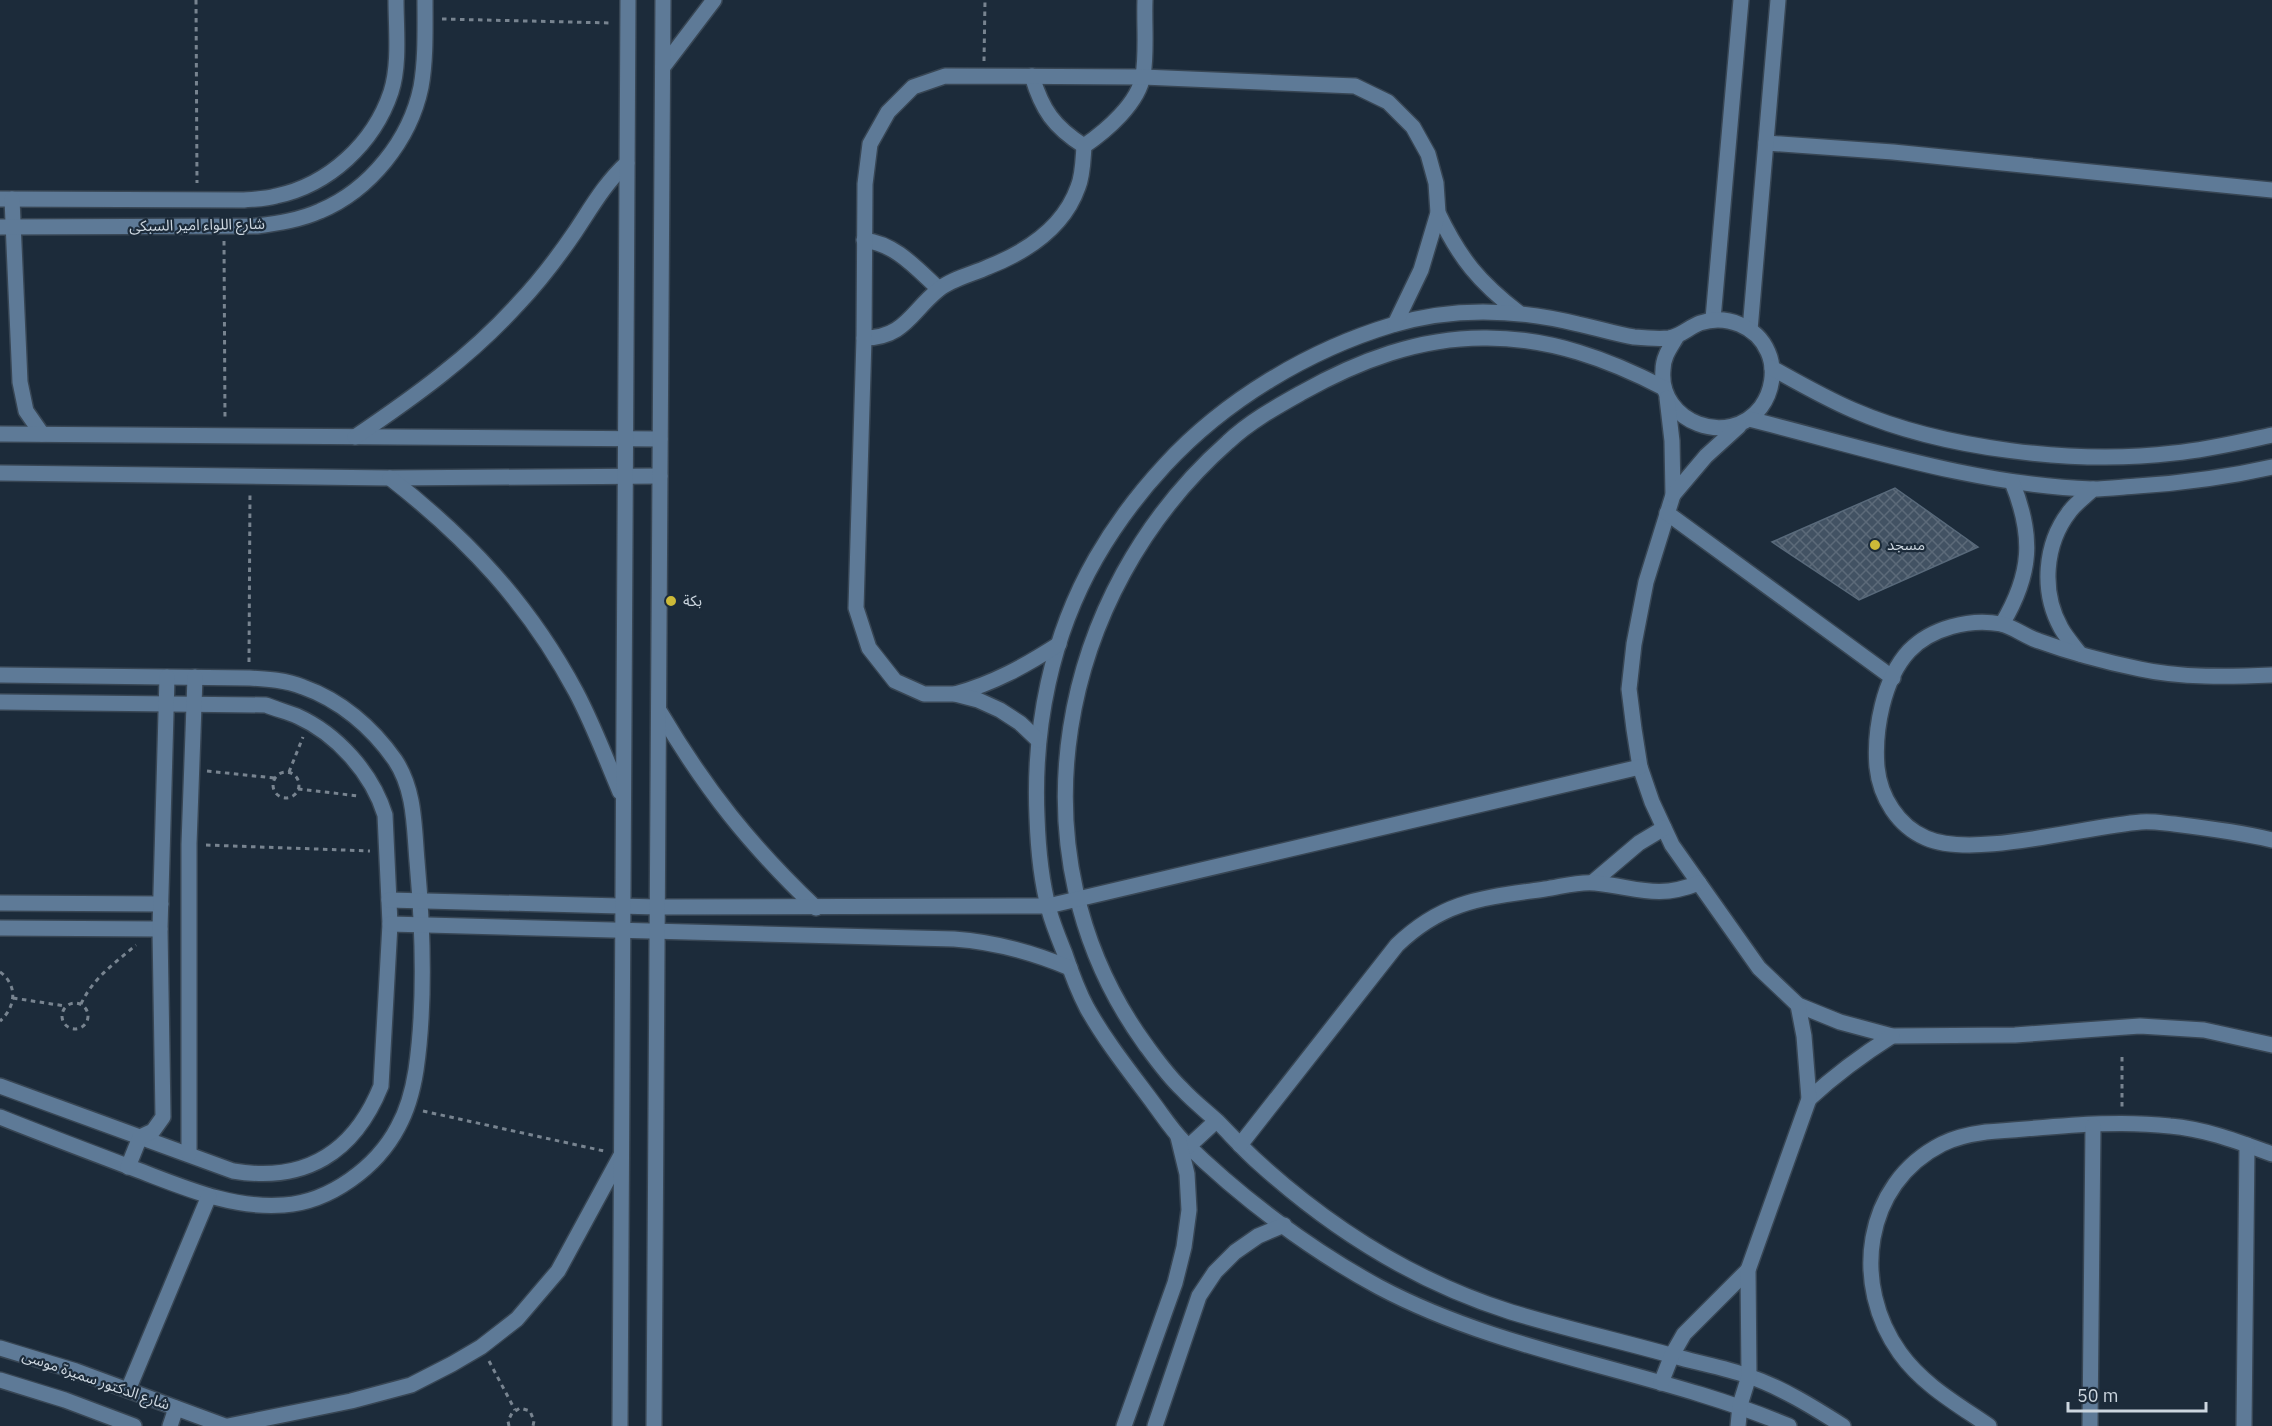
<svg xmlns="http://www.w3.org/2000/svg" width="2272" height="1426" font-family="'IBM Plex Sans','Noto Sans Arabic',sans-serif">
<defs>
<pattern id="building-cross-hatch" width="8" height="8" patternUnits="userSpaceOnUse" patternTransform="scale(1.5)"><rect width="8" height="8" fill="#425263"/><path d="M0 0l8 8M0 8l8-8" fill="none" stroke="#5c6a79"/></pattern>
</defs>
<rect width="100%" height="100%" fill="#1c2b3a"/>
<!-- building -->
<polygon fill="url(#building-cross-hatch)" stroke="#58697a" stroke-width="1.5" points="1895,488 1978,547 1859,600 1772,542"/>
<g fill="none" stroke-linecap="round" stroke-linejoin="round">
<defs>
<g id="minor">
<polyline points="663,67 714,0"/>
<path d="M1032,76C1042,110 1054,127 1084,146"/>
<polyline points="1766,143 1893,152 2272,190"/>
<path d="M0,199L244,200C255,199 266,199 276,196C329,185 374,143 391,92C400,64 396,29 396,0"/>
<polyline points="12,199 20,382 26,411 42,434"/>
<path d="M1438,213C1460,259 1479,282 1519,313"/>
<path d="M0,227L257,226C279,223 300,220 320,211C370,190 410,140 421,87C426,59 425,29 425,0"/>
<path d="M864,240C896,244 916,268 939,289"/>
<polyline points="1713,319 1741,0"/>
<polyline points="1750,330 1778,0"/>
<path d="M864,338C904,338 911,312 938,290C951,279 973,274 988,267C1026,252 1064,227 1078,187C1083,175 1083,159 1084,146C1106,131 1139,103 1143,75C1147,54 1144,23 1145,0"/>
<path d="M1676,338C1670,348 1663,357 1663,370C1658,422 1729,449 1761,407C1772,392 1776,370 1768,352C1757,326 1726,314 1700,323C1689,327 1681,336 1669,338C1659,339 1645,338 1634,337C1615,334 1597,328 1578,324C1517,309 1452,307 1392,325C1309,350 1225,400 1165,465C1139,493 1115,525 1096,558C1051,636 1033,728 1037,817C1038,848 1041,880 1049,910C1053,925 1059,939 1065,954C1071,972 1078,991 1087,1008C1106,1042 1131,1073 1154,1104C1163,1116 1172,1130 1183,1141C1240,1197 1309,1249 1379,1287C1507,1355 1656,1370 1789,1426"/>
<path d="M1772,368C1799,383 1825,398 1853,410C1943,449 2076,465 2174,453C2207,450 2240,442 2272,435"/>
<path d="M1664,388C1608,359 1550,338 1487,338C1420,337 1358,361 1301,393C1276,407 1249,422 1228,442C1057,593 1007,853 1145,1044C1156,1059 1168,1076 1182,1089C1193,1101 1206,1111 1218,1122C1232,1136 1245,1151 1260,1164C1333,1230 1416,1282 1511,1312C1567,1329 1625,1342 1681,1358C1703,1364 1726,1368 1748,1376C1781,1387 1813,1407 1843,1426"/>
<polyline points="1667,398 1672,441 1673,495 1646,582 1634,644 1629,689 1634,729 1640,767 1652,802 1672,845 1759,968 1798,1005 1840,1022 1892,1036 2015,1035 2140,1026 2204,1030 2272,1045"/>
<path d="M1749,419C1862,447 1975,485 2092,489C2107,489 2122,487 2137,486C2182,483 2228,477 2272,467"/>
<polyline points="0,434 660,439"/>
<path d="M355,437C414,397 470,357 518,304C539,282 558,257 575,232C591,208 605,183 627,163"/>
<polyline points="0,473 390,478 660,476"/>
<path d="M390,478C468,539 529,604 576,692C593,724 606,759 620,792"/>
<polyline points="1673,495 1706,456 1739,426"/>
<polyline points="1667,513 1893,678"/>
<path d="M2002,624C2032,574 2034,536 2012,482"/>
<path d="M2080,654C2074,646 2066,637 2061,628C2041,592 2044,544 2070,511C2076,503 2086,496 2093,489"/>
<path d="M0,675L249,678C267,679 286,680 303,687C340,700 372,727 395,760C415,790 414,826 417,861C423,929 426,1001 416,1070C413,1089 408,1109 398,1127C377,1167 330,1202 284,1205C231,1209 183,1187 135,1169C90,1152 45,1135 0,1117"/>
<path d="M2272,675C2230,677 2181,678 2140,669C2106,662 2072,653 2039,641C2026,637 2014,627 2001,624C1970,618 1931,628 1909,651C1883,679 1874,731 1877,767C1880,797 1898,826 1926,838C1973,859 2086,826 2141,822C2152,821 2163,823 2174,824C2207,828 2240,832 2272,840"/>
<path d="M955,694C994,683 1025,666 1059,644"/>
<path d="M0,702L266,705C276,709 287,712 297,716C337,734 372,773 385,815L390,924L381,1086C354,1153 305,1183 233,1171L0,1086"/>
<path d="M660,712C706,790 750,845 816,908"/>
<polyline points="1038,740 1020,723 1000,710 978,700 955,694 924,694 895,681 869,648 856,608 864,338 865,184 870,144 888,112 913,87 945,76 1143,77 1355,86 1388,102 1413,127 1428,154 1436,183 1438,213 1421,270 1395,324"/>
<polyline points="1593,882 1639,843 1664,828"/>
<polyline points="389,900 657,907 1048,906 1640,767"/>
<polyline points="0,903 161,904"/>
<path d="M390,924L954,939C996,942 1032,952 1070,968"/>
<polyline points="0,928 160,929"/>
<path d="M1809,1099C1835,1075 1862,1055 1892,1036"/>
<path d="M1240,1145L1397,945C1444,900 1483,898 1545,889C1560,887 1579,881 1595,883C1637,887 1656,900 1699,883"/>
<polyline points="1189,1146 1216,1121"/>
<polyline points="189,1154 189,844 195,677"/>
<polyline points="128,1167 140,1137 153,1131 163,1117 160,929 167,677"/>
<polyline points="0,1348 76,1371 225,1426"/>
<polyline points="0,1380 65,1400 134,1426"/>
<polyline points="1661,1383 1672,1355 1684,1334 1748,1270"/>
<polyline points="128,1390 209,1196"/>
<polyline points="170,1426 176,1408"/>
<polyline points="228,1426 351,1401 411,1385 452,1364 481,1347 517,1319 558,1271 620,1157"/>
<polyline points="620,1426 628,0"/>
<polyline points="654,1426 663,0"/>
<polyline points="1124,1426 1175,1283 1184,1247 1189,1210 1187,1174 1178,1137"/>
<polyline points="1155,1426 1199,1296 1215,1272 1235,1252 1258,1236 1284,1225"/>
<polyline points="1738,1426 1740,1405 1749,1376 1748,1270 1809,1099 1804,1036 1798,1005"/>
<path d="M1989,1426C1957,1404 1923,1385 1900,1353C1851,1285 1863,1184 1942,1144C1956,1137 1971,1134 1986,1132C2047,1128 2110,1119 2170,1126C2206,1129 2239,1142 2272,1154"/>
<polyline points="2090,1426 2093,1126"/>
<polyline points="2244,1426 2247,1145"/>
</g>
</defs>
<!-- minor casing -->
<use href="#minor" stroke="#384654" stroke-width="18"/>
<!-- path -->
<g stroke="#788490" stroke-width="3" stroke-dasharray="4.5 4.5" stroke-linecap="butt">
<polyline points="196,0 197,183"/>
<polyline points="442,19 612,23"/>
<polyline points="984,61 985,0"/>
<polyline points="224,241 225,421"/>
<polyline points="249,662 250,491"/>
<polyline points="207,771 274,778"/>
<circle cx="286" cy="785" r="13"/>
<polyline points="289,772 303,737"/>
<polyline points="298,789 359,796"/>
<polyline points="206,845 370,851"/>
<path d="M0,972C18,985 16,1007 0,1021"/>
<polyline points="13,998 65,1006"/>
<circle cx="75" cy="1016" r="13"/>
<path d="M81,1004C93,978 115,963 136,945"/>
<polyline points="2122,1057 2122,1109"/>
<polyline points="423,1111 604,1151"/>
<polyline points="489,1361 515,1410"/>
<polyline points="509,1426 508,1421 512,1413 520,1408 530,1411 534,1421 533,1426"/>
</g>
<!-- minor -->
<use href="#minor" stroke="#5e7a97" stroke-width="15"/>
</g>
<!-- markers -->
<g fill="#ccb938" stroke="#1c2b3a" stroke-width="2">
<circle cx="1875" cy="545" r="6"/>
<circle cx="671" cy="601" r="6"/>
</g>
<g text-anchor="middle" stroke-width="4.5" stroke-linejoin="round" paint-order="stroke">
<!-- street labels -->
<g font-size="15" fill="#ccd6df" stroke="#1c2b3a">
<text transform="translate(197 225) rotate(-1)" y="5">شارع اللواء امير السبكى</text>
<text transform="translate(96 1380) rotate(19)" y="5">شارع الدكتور سميرة موسى</text>
</g>
<!-- poi labels -->
<g font-size="15" fill="#ccd6df" stroke="#1c2b3a" text-anchor="start">
<text x="1887" y="550">مسجد</text>
<text x="683" y="606">بكة</text>
</g>
</g>
<!-- scale -->
<path d="M2068 1402v9h138v-9" fill="none" stroke="#ccd6df" stroke-width="3"/>
<text x="2077" y="1402" font-size="18" fill="#ccd6df" stroke="#1c2b3a" stroke-width="4.5" paint-order="stroke">50 m</text>
</svg>
